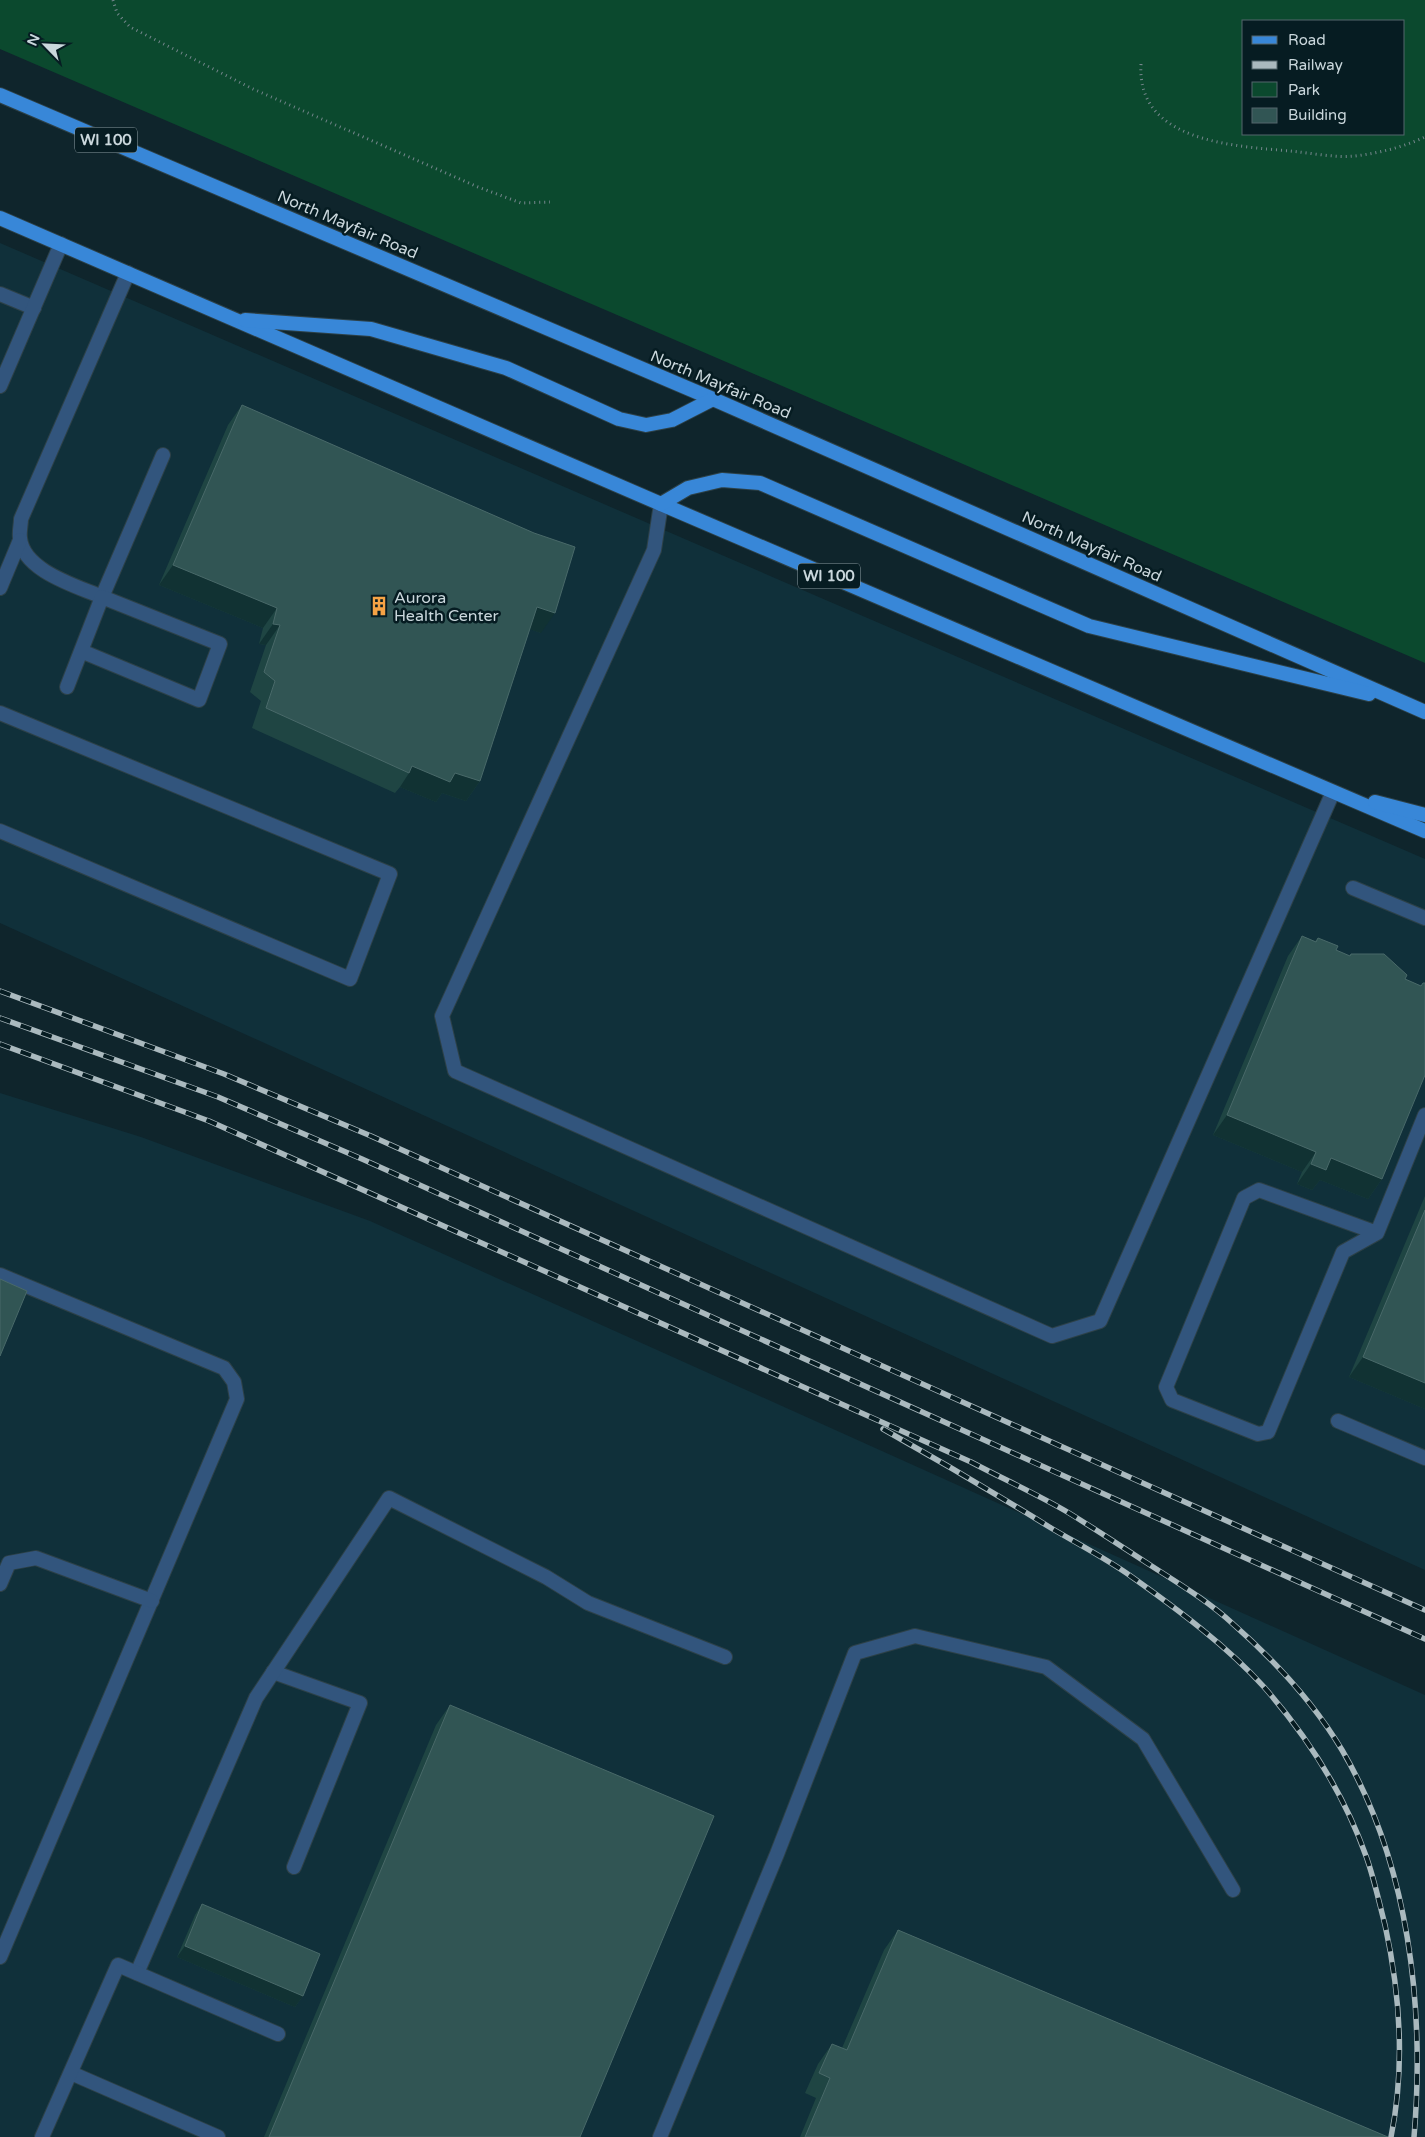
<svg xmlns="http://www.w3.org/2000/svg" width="1425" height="2137" font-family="'Varela Round',sans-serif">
<rect width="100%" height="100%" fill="#0f252c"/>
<!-- built -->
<g fill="#10303a">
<polygon points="0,243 1425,859 1425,1570 0,923"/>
<polygon points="0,1093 141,1137 370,1221 1425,1695 1425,2137 0,2137"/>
</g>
<!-- green -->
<path fill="#0b492e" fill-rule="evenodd" d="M0,0H1425V663L0,49ZM1244,21H1404V134H1244Z"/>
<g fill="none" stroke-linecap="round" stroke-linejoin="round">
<defs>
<g id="service">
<path d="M128,273L21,519C21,525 19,532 20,538C23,571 77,586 102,597L163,455"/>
<polyline points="0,294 34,308"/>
<polyline points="0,386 61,244"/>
<polyline points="661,504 654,550 442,1016 455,1071 1052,1336 1100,1321 1333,792"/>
<polyline points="0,588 20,540"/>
<polyline points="67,687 102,597 220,644 199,700 81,651"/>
<polyline points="0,713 390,874 350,979 0,831"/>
<polyline points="1353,888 1425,918"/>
<polyline points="1377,1233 1259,1190 1244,1198 1166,1387 1172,1400 1258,1434 1268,1432 1343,1252 1377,1233 1425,1115"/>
<polyline points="0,1275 224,1368 234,1382 237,1399 0,1957"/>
<polyline points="1338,1421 1425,1458"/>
<polyline points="0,1584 9,1563 36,1558 152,1601"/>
<polyline points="273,1672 360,1703 294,1867"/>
<polyline points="137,1973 256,1698 389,1498 546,1577 588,1603 725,1657"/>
<polyline points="71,2073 218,2137"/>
<polyline points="42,2137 118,1965 278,2034"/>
<polyline points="660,2137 777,1854 855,1653 915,1636 1046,1667 1143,1739 1233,1890"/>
</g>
<g id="primary">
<polyline points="0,95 713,399 1425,712"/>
<polyline points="0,218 661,504 1425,831"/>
<polyline points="245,320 371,329 506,368 619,419 646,425 672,420 713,399"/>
<polyline points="661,504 688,488 722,480 760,483 1089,626 1369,694"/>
<polyline points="1375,802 1425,815"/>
</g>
</defs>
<!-- service casing -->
<use href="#service" stroke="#2d4148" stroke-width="16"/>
<!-- primary casing -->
<use href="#primary" stroke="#2d4148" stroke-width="16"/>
<!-- path -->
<g stroke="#76878d" stroke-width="3" stroke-dasharray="1 4" stroke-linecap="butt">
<polyline points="113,0 117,13 130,27 253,89 478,187 521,203 550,202"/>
<path d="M1141,64C1136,142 1234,146 1290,151C1311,153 1335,158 1355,156C1380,153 1403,147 1425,137"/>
</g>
<!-- service -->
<use href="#service" stroke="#32557d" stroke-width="14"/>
<!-- primary -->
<use href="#primary" stroke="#3887d8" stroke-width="14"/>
<defs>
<g id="rail">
<polyline points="0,991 224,1074 371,1136 1425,1610"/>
<polyline points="0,1018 218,1097 362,1159 1425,1639"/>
<path d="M0,1044L209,1121L971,1462C1003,1479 1037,1494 1069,1513C1095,1529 1121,1546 1147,1563C1176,1582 1207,1600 1233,1624C1274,1660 1314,1703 1342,1750C1409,1864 1425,2007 1414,2137"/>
<path d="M883,1429C940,1461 996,1494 1051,1528C1078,1544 1107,1559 1132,1577C1177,1609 1227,1646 1264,1687C1307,1736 1344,1794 1366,1856C1374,1878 1379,1902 1385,1925C1400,1993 1405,2068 1391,2137"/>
</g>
</defs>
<!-- rail casing -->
<use href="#rail" stroke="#aab9be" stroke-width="5.5"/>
<!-- rail -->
<use href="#rail" stroke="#061c22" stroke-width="4" stroke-dasharray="11" stroke-linecap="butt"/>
</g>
<!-- wall -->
<g fill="#1f4543">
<polygon points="242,405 541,633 530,629 480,781 466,801 442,793 436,802 400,787 395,793 252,728 261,701 250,692 266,645 259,644 263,628 159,585 228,425"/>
<polygon points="1302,936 1315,941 1318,938 1336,950 1349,956 1351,954 1405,979 1421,986 1423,983 1382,1179 1368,1199 1320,1180 1312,1190 1297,1184 1302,1172 1213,1135 1288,956"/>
<polygon points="1425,1196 1425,1409 1349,1377"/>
<polygon points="450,1705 580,2137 264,2137 436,1725"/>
<polygon points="202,1904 303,1996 295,2007 177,1957 195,1915"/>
<polygon points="898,1930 1388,2137 800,2137 816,2098 805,2093 818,2064 832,2044 842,2048 884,1950"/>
</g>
<!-- shaded-wall -->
<g fill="#113233">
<polygon points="173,565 277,608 263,628 159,585"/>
<polygon points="537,607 555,613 541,633 523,627"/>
<polygon points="273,624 280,625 266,645 259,644"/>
<polygon points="412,766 455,773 480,781 466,801 442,793 436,802 400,787 409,773"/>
<polygon points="1227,1115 1316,1152 1302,1172 1213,1135"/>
<polygon points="1331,1158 1382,1179 1368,1199 1320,1180 1312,1190 1297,1184 1311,1164"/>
<polygon points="1363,1357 1425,1383 1425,1409 1349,1377"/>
<polygon points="185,1946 303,1996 295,2007 177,1957"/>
</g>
<!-- building -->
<g fill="#315554" stroke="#496969">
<polygon points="242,405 534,533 575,547 555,613 537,607 480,781 455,773 450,782 412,766 409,773 266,708 275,681 264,672 280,625 273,624 277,608 173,565"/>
<polygon points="1302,936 1316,942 1318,938 1338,946 1336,950 1350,956 1351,954 1384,954 1407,975 1405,979 1421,986 1423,983 1425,983 1425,1075 1382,1179 1331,1158 1326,1170 1311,1164 1316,1152 1227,1115"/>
<polygon points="1425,1210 1425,1383 1363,1357"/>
<polygon points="0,1279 27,1291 0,1356"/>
<polygon points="450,1705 714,1816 580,2137 269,2137"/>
<polygon points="202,1904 320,1954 303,1996 185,1946"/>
<polygon points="898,1930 1388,2137 805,2137 830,2078 819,2073 832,2044 847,2050"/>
</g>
<!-- icons -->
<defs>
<symbol id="building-bare" viewBox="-9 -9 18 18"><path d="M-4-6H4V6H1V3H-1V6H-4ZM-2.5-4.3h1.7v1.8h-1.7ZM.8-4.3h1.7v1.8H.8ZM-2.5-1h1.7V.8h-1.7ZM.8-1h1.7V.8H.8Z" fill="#f5a345" stroke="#061c22" stroke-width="2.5" paint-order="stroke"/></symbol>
</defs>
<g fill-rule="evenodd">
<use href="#building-bare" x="365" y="592" width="28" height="28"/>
</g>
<g text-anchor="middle" stroke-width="5" stroke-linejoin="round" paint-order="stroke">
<!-- shield labels -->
<g fill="#061c22" stroke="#8f9fa4" stroke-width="1">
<rect x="75" y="127.5" width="62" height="25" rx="4"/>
<rect x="798" y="563.5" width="62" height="25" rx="4"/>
</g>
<g font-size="15" font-weight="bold" fill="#cad7dc">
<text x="106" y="145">WI 100</text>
<text x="829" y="581">WI 100</text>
</g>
<!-- street labels -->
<g font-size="16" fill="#cad7dc" stroke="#061c22">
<text transform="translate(348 224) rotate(23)" y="6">North Mayfair Road</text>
<text transform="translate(721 384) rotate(23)" y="6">North Mayfair Road</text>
<text transform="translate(1092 546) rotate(24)" y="6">North Mayfair Road</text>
</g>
<!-- poi labels -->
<g font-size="16" fill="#cad7dc" stroke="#061c22" text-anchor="start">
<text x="394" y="603">Aurora<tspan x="394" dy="18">Health Center</tspan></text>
</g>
</g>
<!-- legend -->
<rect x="1242" y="20" width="162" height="115" fill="#061c22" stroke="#54676c"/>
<rect x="1252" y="36" width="25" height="8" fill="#3887d8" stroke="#54676c"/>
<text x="1288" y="45" font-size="15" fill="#cad7dc">Road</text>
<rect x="1252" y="61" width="25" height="8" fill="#aab9be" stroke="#54676c"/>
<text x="1288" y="70" font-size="15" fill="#cad7dc">Railway</text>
<rect x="1252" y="82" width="25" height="15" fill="#0b492e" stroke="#54676c"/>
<text x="1288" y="95" font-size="15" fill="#cad7dc">Park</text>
<rect x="1252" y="108" width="25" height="15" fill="#315554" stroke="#54676c"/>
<text x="1288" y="120" font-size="15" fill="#cad7dc">Building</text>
<!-- north arrow -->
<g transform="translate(45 45) rotate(294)" stroke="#061c22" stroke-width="4" paint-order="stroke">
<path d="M0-4L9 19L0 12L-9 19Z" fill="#cad7dc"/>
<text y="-8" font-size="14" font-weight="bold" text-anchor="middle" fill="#cad7dc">N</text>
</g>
</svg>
